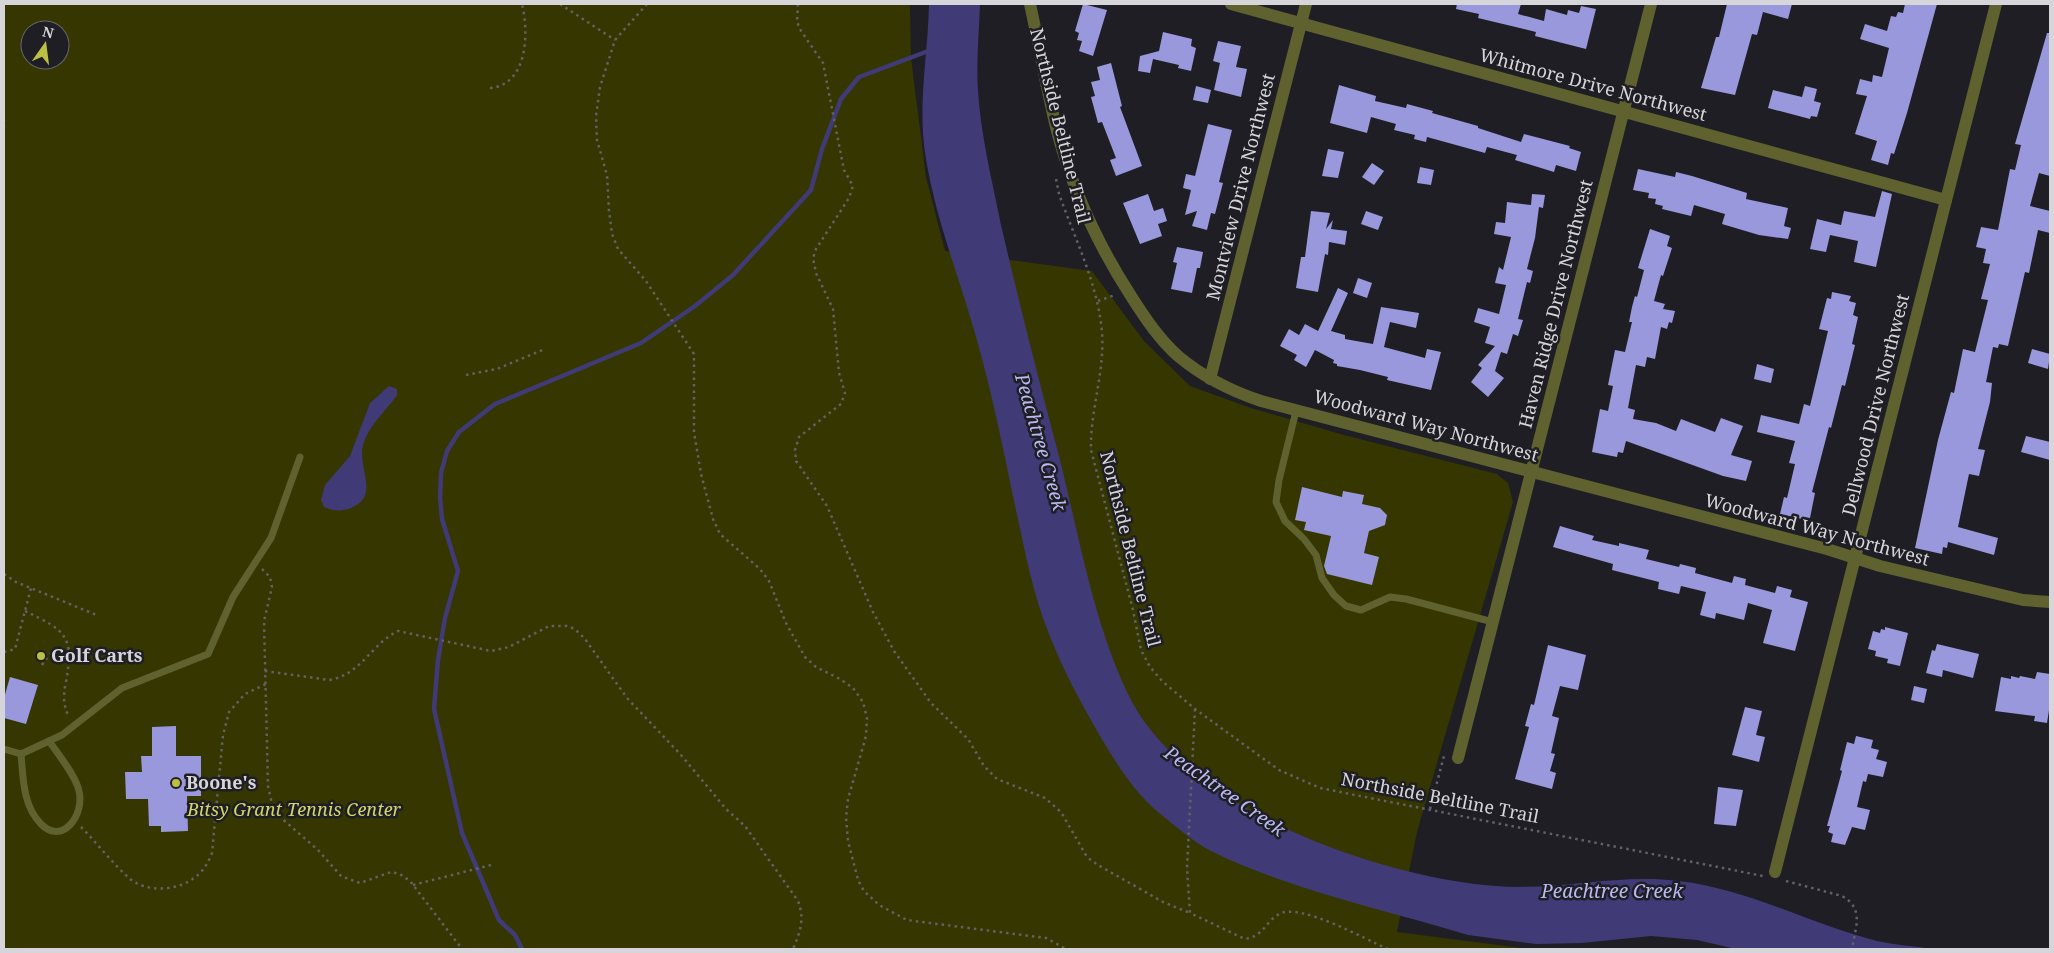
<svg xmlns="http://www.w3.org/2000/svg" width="2054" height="953" font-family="'Noto Serif',serif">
<rect width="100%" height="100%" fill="#1e1e24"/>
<!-- green -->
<path fill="#353600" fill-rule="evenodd" d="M4,4H910L911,58L926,177L945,251L1092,271L1144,341L1190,386L1251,408L1344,435L1497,474L1508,483L1513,502L1417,832L1397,932L1530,949H4ZM30,30H60V60H30Z"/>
<!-- water -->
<g fill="#403b77">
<path d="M929,4H980C979,33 976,63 978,91C981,137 992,180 1001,225C1018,298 1036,369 1055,441C1078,526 1090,614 1128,694C1182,808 1378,877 1496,886C1557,891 1618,873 1679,881C1748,889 1811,924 1877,941C1895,945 1914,946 1933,949H1736L1697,940L1651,936L1582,943L1536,944L1468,935C1386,910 1287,889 1211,851C1192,841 1175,826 1158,812C1134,792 1116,763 1100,736C1081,703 1063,670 1049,634C1032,592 1024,546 1014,501C1004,452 994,404 981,355C964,289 937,226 926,159C917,107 928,56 929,4Z"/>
<path d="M389,386L397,389V395C386,411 370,424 364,442C355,465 381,494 353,507C343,512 334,511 324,507L321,500L325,485L350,456L370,403Z"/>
</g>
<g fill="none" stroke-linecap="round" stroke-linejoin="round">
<!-- stream -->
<polyline stroke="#403b77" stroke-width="4.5" points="522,949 515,935 499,920 462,833 434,709 438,660 445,618 458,571 442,519 440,497 441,473 447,451 459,432 495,404 641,343 695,306 733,275 811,190 822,149 841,99 859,77 931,50"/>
</g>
<!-- building -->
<g fill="#9998dc">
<polygon points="1083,4 1107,10 1093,56 1079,51 1082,41 1077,40 1079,33 1075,31"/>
<polygon points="1457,4 1521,4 1518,14 1544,21 1546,9 1567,15 1568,10 1579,13 1581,6 1596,9 1586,49 1535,36 1536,32 1478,18 1479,14 1456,9"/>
<polygon points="1727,4 1792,4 1788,19 1763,12 1757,35 1752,34 1735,95 1701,88 1716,37 1719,37"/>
<polygon points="1905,4 1937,4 1907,113 1894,154 1891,153 1888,165 1871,160 1877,141 1855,134 1867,96 1856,94 1860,79 1872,82 1873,75 1882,77 1889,48 1860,39 1865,24 1887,31 1891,16 1896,17 1898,12 1903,13"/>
<polygon points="1163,32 1192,39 1191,46 1196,48 1191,71 1178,68 1179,65 1153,59 1150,73 1138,71 1140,56 1159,51"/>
<polygon points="2047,33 2050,33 2050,176 2039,173 2030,206 2050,211 2050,233 2038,230 2029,273 2025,272 2008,346 1999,344 1998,348 1993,347 1986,382 1992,383 1990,402 1978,449 1985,450 1979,476 1969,474 1958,527 1998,538 1994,555 1948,542 1947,548 1943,547 1942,554 1915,548 1938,440 1951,392 1954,393 1963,349 1975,352 1988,300 1981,299 1990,264 1983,263 1986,249 1976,247 1981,227 1998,230 2010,169 2015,170 2021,145 2015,144"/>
<polygon points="1218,41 1241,46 1236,67 1247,69 1241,97 1214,90 1220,63 1213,61"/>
<polygon points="1111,63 1122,106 1120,107 1142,166 1116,176 1110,160 1116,158 1102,122 1098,123 1091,97 1095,96 1091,82 1100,80 1097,67"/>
<polygon points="1339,85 1376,96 1375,101 1406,108 1407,104 1433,111 1432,113 1478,126 1478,128 1521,142 1524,134 1570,146 1569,148 1581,152 1576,171 1556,165 1554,172 1515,160 1517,155 1487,147 1485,153 1427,137 1426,142 1414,139 1415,135 1394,130 1396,124 1371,117 1367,133 1330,123"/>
<polygon points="1196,86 1211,90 1208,103 1193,100"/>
<polygon points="1805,86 1817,89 1814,101 1821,103 1817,117 1811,116 1810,119 1768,108 1773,90 1802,97"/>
<polygon points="1208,124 1232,130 1219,182 1223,183 1215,214 1211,213 1207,230 1192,226 1197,211 1185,215 1191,190 1183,188 1186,174 1195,176"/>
<polygon points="1328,149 1344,152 1338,178 1322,176"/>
<polygon points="1372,163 1384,171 1374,185 1362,177"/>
<polygon points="1420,167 1434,170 1431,185 1417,183"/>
<polygon points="1638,169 1675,177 1676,172 1692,176 1747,193 1746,199 1788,208 1784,226 1791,228 1788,239 1759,235 1722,224 1725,214 1694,205 1691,216 1662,209 1663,206 1655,204 1656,199 1648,198 1649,193 1633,190"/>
<polygon points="1882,191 1892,194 1876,267 1854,262 1858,241 1830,235 1826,252 1810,249 1817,219 1841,225 1844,211 1875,217"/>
<polygon points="1148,194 1154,211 1163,208 1167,221 1158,224 1162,236 1140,244 1123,203"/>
<polygon points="1532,194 1545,195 1543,208 1539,207 1535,238 1527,269 1533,271 1530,283 1527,282 1518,319 1523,320 1518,336 1513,334 1507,354 1501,352 1495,371 1504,378 1488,397 1471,382 1482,368 1478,365 1495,346 1485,343 1490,327 1474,322 1478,308 1499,314 1506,285 1495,283 1499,267 1503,270 1511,237 1494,234 1496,222 1505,223 1507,202 1531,205"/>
<polygon points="1311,211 1330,213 1326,229 1333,220 1331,229 1347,231 1345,245 1329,242 1328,255 1325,254 1318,292 1296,288 1301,257 1305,257"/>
<polygon points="1366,211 1383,217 1378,230 1361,224"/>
<polygon points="1650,229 1670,236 1667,246 1672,248 1663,276 1661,275 1654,301 1665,304 1663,309 1675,311 1672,323 1669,322 1667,329 1661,327 1655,359 1647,357 1645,367 1636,365 1628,408 1635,410 1633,419 1656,423 1676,431 1681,419 1715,432 1721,418 1743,426 1731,455 1752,461 1746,481 1723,476 1626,441 1623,453 1618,452 1617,457 1592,452 1600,409 1608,411 1613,386 1608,385 1615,350 1625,352 1632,322 1629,322 1632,307 1635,296 1637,297 1644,270 1638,268"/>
<polygon points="1177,247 1203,252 1200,268 1197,268 1192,293 1171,289 1177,263 1173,262"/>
<polygon points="1358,278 1372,283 1367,298 1353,293"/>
<polygon points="1338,288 1348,293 1331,331 1345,335 1345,339 1373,344 1381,307 1419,313 1416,328 1390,322 1384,347 1425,358 1427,349 1441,352 1431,390 1387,380 1388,377 1360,370 1337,366 1337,364 1333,363 1334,360 1315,350 1306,367 1294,360 1297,355 1280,346 1289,329 1299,335 1305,324 1318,331"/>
<polygon points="1832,292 1851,296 1849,301 1856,303 1853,315 1858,317 1852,344 1855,345 1845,386 1842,385 1831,428 1829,427 1812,492 1815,493 1810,518 1802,517 1802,519 1780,514 1784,497 1787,498 1795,464 1789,463 1795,441 1757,432 1761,415 1799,424 1804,404 1810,406 1828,331 1819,329 1827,298 1831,299"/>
<polygon points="2032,349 2050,354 2048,369 2028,363"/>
<polygon points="1757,364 1774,369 1771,383 1754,379"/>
<polygon points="2026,436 2050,442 2050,460 2021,452"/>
<polygon points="1302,487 1342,497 1343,491 1364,495 1362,504 1380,508 1387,515 1385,525 1369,531 1364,553 1379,557 1372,585 1327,574 1324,566 1331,536 1304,530 1306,522 1295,520"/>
<polygon points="1560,526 1594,536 1592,540 1619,546 1619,543 1649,550 1646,559 1679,567 1680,564 1696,568 1695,573 1732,583 1734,576 1746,579 1745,585 1775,593 1777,586 1792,590 1790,597 1808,602 1795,651 1763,643 1772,610 1748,603 1744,620 1716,613 1715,619 1700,615 1706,592 1681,586 1679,594 1658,589 1659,582 1612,570 1613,564 1553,547"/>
<polygon points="1885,627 1908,633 1900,666 1887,663 1888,659 1875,656 1876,651 1868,649 1873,631 1880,633 1881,629 1885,630"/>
<polygon points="1937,644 1979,654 1973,678 1943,670 1942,677 1926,673 1932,650 1935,651"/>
<polygon points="1548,645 1586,655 1578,690 1560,686 1552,716 1559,718 1551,753 1555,754 1550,771 1556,773 1552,789 1515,779 1529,727 1525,726 1531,704 1534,705"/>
<polygon points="2037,672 2050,674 2050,704 2047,723 2034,721 2035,716 1995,711 2001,677 2011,679 2011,676 2019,678 2020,676 2035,679"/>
<polygon points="10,677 38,685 26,724 4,718 4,698"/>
<polygon points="1914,686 1927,689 1924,703 1911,700"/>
<polygon points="1745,707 1762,711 1756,735 1765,737 1759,762 1732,755"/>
<polygon points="176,726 176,756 201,756 201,796 187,796 188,831 161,832 161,826 149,826 148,799 126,799 125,772 142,772 141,756 152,756 152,727"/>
<polygon points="1856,736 1873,740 1871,748 1879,750 1876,759 1887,762 1883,777 1868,774 1866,782 1863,781 1857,807 1870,810 1865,830 1852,827 1845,845 1831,842 1833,834 1828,832 1830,826 1827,826 1842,771 1840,770 1847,742 1854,744"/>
<polygon points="1718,787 1743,790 1736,826 1714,824"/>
</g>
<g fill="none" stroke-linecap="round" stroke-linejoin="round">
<!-- path -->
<g stroke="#616166" stroke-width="2.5" stroke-dasharray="2.5 4" stroke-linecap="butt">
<polyline points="560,4 615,40"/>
<polyline points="647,4 615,40 600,87 596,116 597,140 607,175 609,211 612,234 618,249 646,281 694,354 694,432 701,474 713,519 720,534 760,569 769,581 786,623 805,657 816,667 840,679 853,688 863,702 867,718 866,736 848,799 846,818 848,841 858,880 864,891 879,905 907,920 1046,938 1066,949"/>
<polyline points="798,4 797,22 801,31 823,63 844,170 853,186 849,198 816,249 813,258 816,273 833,309 839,373 845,393 841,404 799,437 795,450 796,461 827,506 873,612 894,651 931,703 968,739 984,766 997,779 1045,798 1061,812 1087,857 1098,865 1163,902 1190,913"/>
<path d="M490,88C528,85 529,32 522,4"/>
<polyline points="4,119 4,127"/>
<path d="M1056,179L1059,194C1075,239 1098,285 1102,332C1105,372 1090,410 1091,450L1133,610L1141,650L1150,667L1162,681L1195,709L1279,770L1320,788L1763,876"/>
<polyline points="1098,301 1115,295"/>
<polyline points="466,375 497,369 545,349"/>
<polyline points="262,569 270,577 272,587 264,621 268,786 272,804 279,816 318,850 341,876 360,883 391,872 400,874 410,881 462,949"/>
<polyline points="4,574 16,582 99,616"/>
<path d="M25,611C66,631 74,635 66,682C63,695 63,705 69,717"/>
<polyline points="4,652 15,649 31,588"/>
<path d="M42,665C50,653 54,646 70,649"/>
<path d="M265,671L329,680C361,675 371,644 398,631L491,651L509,647L549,626H567L575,629L585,639L627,698L681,755L726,809L745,826L798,901C805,919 800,932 793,949"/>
<path d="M1195,709L1187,868L1190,913L1245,939C1264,936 1265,922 1279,914C1300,902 1366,940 1388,949"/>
<polyline points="1430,809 1444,756"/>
<path d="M81,827C97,843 112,863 129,878C146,893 177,891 194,878C203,872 208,863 212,853L223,735L229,712L245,694L266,684"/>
<path d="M1786,881L1842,896C1865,909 1855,928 1852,949"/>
<polyline points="413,885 491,865"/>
</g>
<!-- lane -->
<g stroke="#5f612f" stroke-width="7">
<polyline points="1296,411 1279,480 1276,502 1285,521 1304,539 1316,555 1322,578 1334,595 1346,606 1361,610 1390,597 1406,599 1493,622"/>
<polyline points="4,749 21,754 62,735 122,688 208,654 233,597 271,538 300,457"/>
<path d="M21,754C23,778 23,806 41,824C62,846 85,815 79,791C76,776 58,754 49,741"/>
</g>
<!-- street -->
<g stroke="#5f612f" stroke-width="12">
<path d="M1030,4C1039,45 1046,86 1056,127C1071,186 1098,245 1131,296C1145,318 1159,339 1178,356C1203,377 1231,391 1261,401L1827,549L1880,566L2023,600L2050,602"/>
<polyline points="1231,4 1946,200"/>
<polyline points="1210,379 1306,4"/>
<polyline points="1458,758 1651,4"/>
<polyline points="1775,872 1996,4"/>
</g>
</g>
<!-- markers -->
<g fill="#bbc045" stroke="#1e1e24" stroke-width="2">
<circle cx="41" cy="656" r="5"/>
<circle cx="176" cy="783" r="5"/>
</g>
<g text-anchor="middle" stroke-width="5" stroke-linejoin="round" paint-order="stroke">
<!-- street labels -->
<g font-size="18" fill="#d6d6da" stroke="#1e1e24">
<text transform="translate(1593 85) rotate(15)" y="6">Whitmore Drive Northwest</text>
<text transform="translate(1060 126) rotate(76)" y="6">Northside Beltline Trail</text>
<text transform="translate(1241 187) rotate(-76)" y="6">Montview Drive Northwest</text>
<text transform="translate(1556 304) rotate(-76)" y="6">Haven Ridge Drive Northwest</text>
<text transform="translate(1876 405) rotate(-76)" y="6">Dellwood Drive Northwest</text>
<text transform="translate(1426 426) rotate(15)" y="6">Woodward Way Northwest</text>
<text transform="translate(1817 530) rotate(15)" y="6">Woodward Way Northwest</text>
<text transform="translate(1130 549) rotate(76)" y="6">Northside Beltline Trail</text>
<text transform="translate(1440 798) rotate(11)" y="6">Northside Beltline Trail</text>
</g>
<!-- poi labels -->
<g font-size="18" font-weight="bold" fill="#d6d6da" stroke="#1e1e24" text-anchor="start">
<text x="51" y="662">Golf Carts</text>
<text x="186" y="789">Boone's</text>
</g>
<!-- park labels -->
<g font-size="18" font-style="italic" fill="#d0d66c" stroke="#1e1e24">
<text x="294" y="816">Bitsy Grant Tennis Center</text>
</g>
<!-- water labels -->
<g font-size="19" font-style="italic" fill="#b9b9f0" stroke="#1e1e24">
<text transform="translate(1041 442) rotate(74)" y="7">Peachtree Creek</text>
<text transform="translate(1225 791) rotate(35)" y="7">Peachtree Creek</text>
<text x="1612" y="898">Peachtree Creek</text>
</g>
</g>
<!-- border -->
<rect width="2054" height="953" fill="none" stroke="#d6d6da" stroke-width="10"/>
<!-- north arrow -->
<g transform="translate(45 45) rotate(14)"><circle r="24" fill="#1e1e24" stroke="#68686d"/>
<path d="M0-4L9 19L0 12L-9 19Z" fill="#bbc045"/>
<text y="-8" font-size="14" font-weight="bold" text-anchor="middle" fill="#d6d6da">N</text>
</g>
</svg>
